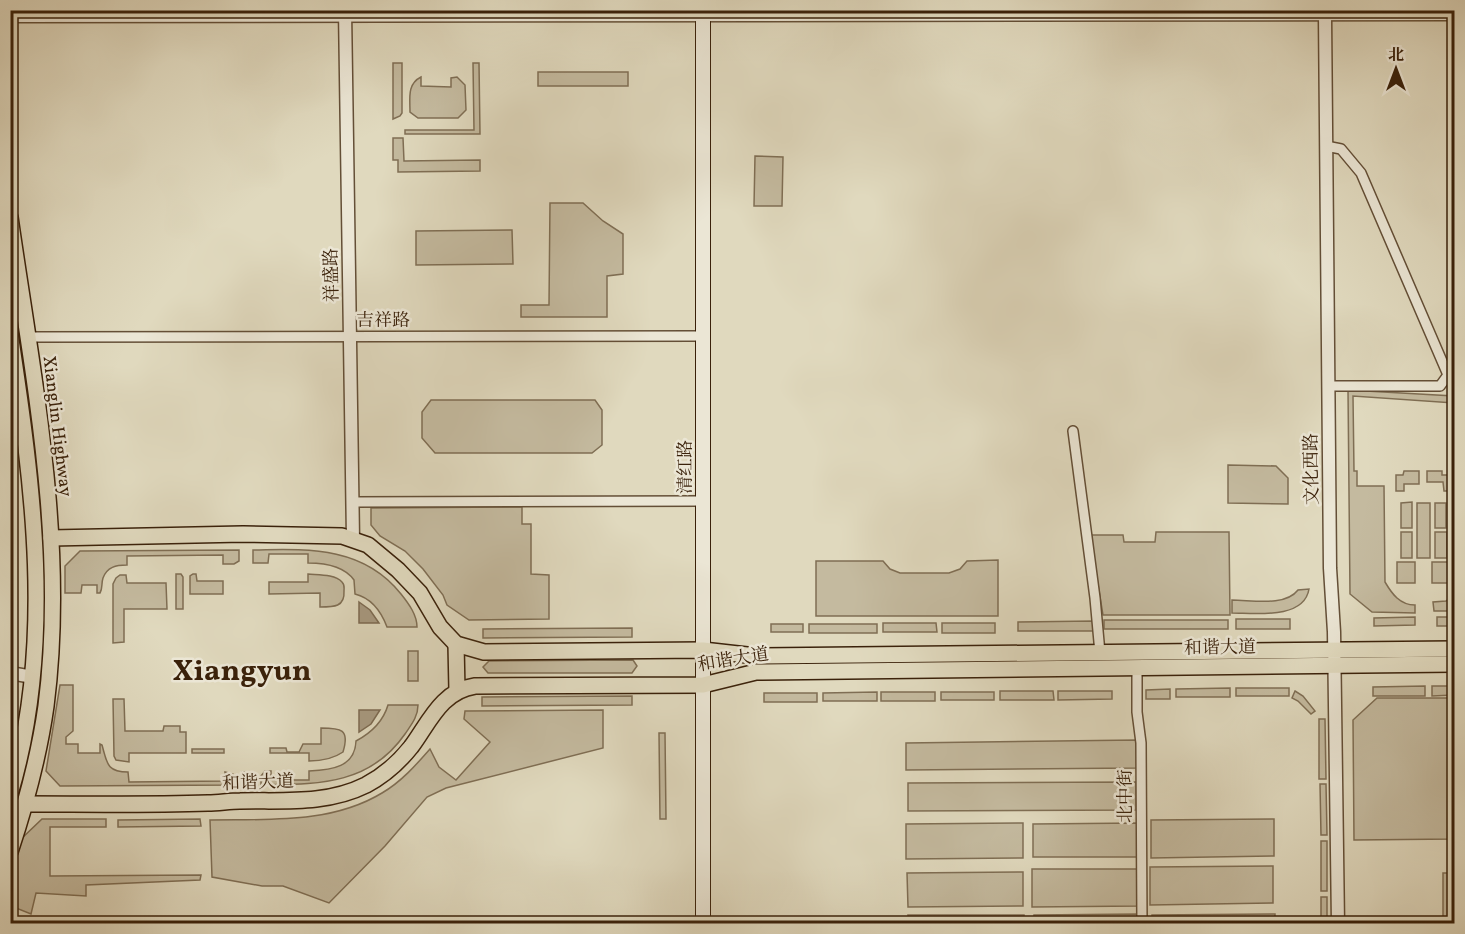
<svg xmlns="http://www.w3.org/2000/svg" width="1465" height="934" font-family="Vollkorn,'Noto Serif SC',serif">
<rect width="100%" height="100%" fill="#e0d9be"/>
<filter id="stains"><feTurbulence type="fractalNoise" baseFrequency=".00333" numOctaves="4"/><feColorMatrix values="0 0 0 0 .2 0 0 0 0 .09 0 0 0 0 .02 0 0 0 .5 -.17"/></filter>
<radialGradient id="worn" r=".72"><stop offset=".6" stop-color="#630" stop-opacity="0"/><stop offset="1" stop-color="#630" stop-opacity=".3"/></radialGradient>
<!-- green -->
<g fill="#c4ba9f" stroke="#7f6e54" stroke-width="1.5">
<polygon points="393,63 402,63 402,113 400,116 393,119"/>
<polygon points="473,63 479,63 480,134 405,134 405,130 474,130"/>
<rect x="538" y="72" width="90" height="14"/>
<path d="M421,77V86L451,87V78L457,77L465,85L466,110L458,118H418L410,112C410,98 407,84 421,77Z"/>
<polygon points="393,138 403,138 404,161 480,160 480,171 398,172 398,160 393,160"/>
<polygon points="755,156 783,157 782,206 754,206"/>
<polygon points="550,203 583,203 603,221 623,234 623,274 607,276 607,317 521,317 521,305 549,305"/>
<polygon points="512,230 513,264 416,265 416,231"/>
<path d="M1348,390L1454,396V403L1353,396L1354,471H1357V486H1384L1385,582C1392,594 1400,605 1415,605V613L1372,612L1350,594Z"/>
<polygon points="431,400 595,400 602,410 602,445 592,453 435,453 422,438 422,412"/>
<polygon points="1228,465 1276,466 1288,478 1288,504 1228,503"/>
<polygon points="1404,471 1419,471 1419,484 1404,484 1404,491 1396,491 1396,475 1403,475"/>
<polygon points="1427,471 1442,471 1442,475 1451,475 1451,491 1444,491 1443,482 1427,482"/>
<polygon points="1412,502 1412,528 1401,528 1401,503"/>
<rect x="1417" y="503" width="13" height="55"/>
<rect x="1435" y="503" width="11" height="25"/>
<polygon points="522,507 522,524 531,524 531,574 549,575 549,619 469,620 447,605 443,595 423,569 405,551 380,536 371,525 371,508"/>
<polygon points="1156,532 1229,532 1230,615 1103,615 1090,535 1123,535 1124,542 1155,542"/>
<rect x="1401" y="532" width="11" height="26"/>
<rect x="1435" y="532" width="12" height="26"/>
<polygon points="10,549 15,590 11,686 10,686"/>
<path d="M239,550V561L234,564H223V555L127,556V565C116,565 107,567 103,578C101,584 103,588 100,593H97V585H82L81,593H65V566L80,551Z"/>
<path d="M253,550C308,549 363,546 401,594C409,604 417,615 417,627H387C381,611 371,598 355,594L354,580C344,566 325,563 308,563V554H269L268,563H253Z"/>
<polygon points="998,560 998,616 816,616 816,561 883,561 890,569 900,573 949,573 960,569 967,561"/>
<rect x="1397" y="562" width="18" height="21"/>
<rect x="1432" y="562" width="18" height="21"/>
<polygon points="176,574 181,574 183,577 183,609 176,609"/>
<polygon points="193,574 196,574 197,581 223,581 223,594 190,594 190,576"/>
<path d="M308,574C318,575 335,574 342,582C345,585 344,587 344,591C345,607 334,607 320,607V593L269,594V582H308Z"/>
<polygon points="120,575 126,575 127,583 166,583 167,609 124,609 124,642 113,643 113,584 116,578"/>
<path d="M1309,589C1304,620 1254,613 1232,613V600C1252,600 1285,607 1298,590Z"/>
<polygon points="1454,596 1454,611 1434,611 1433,602 1446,601"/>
<polygon points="1415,617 1415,625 1374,626 1374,618"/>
<rect x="1437" y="617" width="17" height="9"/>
<rect x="1236" y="619" width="54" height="10"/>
<rect x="1104" y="620" width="124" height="9"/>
<polygon points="1094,621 1094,631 1018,631 1018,622"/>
<polygon points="883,623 936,623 937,632 883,632"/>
<rect x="942" y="623" width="53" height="10"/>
<rect x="771" y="624" width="32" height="8"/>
<rect x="809" y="624" width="68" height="9"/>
<polygon points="632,628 632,637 483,638 483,629"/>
<rect x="408" y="651" width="10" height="30"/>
<polygon points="633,660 637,666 632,673 488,673 483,667 489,661"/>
<path d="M60,685H73V731L66,737V744H78V753H100V744L102,745C107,762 106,772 128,772L129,782L225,781V772L233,774L234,785L60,786L46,771Z"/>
<polygon points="1425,686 1425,696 1373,696 1373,687"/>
<polygon points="1432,686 1454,686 1454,695 1432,696"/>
<polygon points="1230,688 1230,697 1176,697 1176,689"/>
<rect x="1236" y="688" width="53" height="8"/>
<polygon points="1170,689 1170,699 1146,699 1146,690"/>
<polygon points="1000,691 1053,691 1054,700 1000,700"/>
<polygon points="1058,691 1112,691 1112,699 1058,700"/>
<polygon points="1295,691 1303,696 1315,711 1311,714 1298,701 1292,698"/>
<polygon points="877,692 877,701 823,701 823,693"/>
<rect x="881" y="692" width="54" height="9"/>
<rect x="941" y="692" width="53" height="8"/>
<rect x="764" y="693" width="53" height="9"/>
<polygon points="632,696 632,705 482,706 482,697"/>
<polygon points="1377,698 1454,698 1454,839 1354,840 1353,720"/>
<polygon points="113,699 124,699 125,731 163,731 164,726 180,726 180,732 186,732 186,753 129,753 129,762 116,760 114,756"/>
<path d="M388,705H418C418,717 411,725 405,734C369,786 316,784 261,785V776L265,771H271V780H309V771C332,770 355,767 356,741C371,733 383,722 388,705Z"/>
<path d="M603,710V748L446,788L427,797L385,846L329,903L283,886H262L212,877L210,820C268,819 331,824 382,793C401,782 416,765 430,749L439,767L456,780L490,742L464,719L465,711Z"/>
<polygon points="1319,719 1325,719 1326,779 1319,779"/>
<path d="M321,728C341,728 350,729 343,752C333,759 322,761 309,761V753H270V748H286L287,752H299L303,744H321Z"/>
<polygon points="659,733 665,733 666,819 660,819"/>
<polygon points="1137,740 1137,768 906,770 906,743"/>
<rect x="192" y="749" width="32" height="4"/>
<rect x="242" y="772" width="12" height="13"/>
<polygon points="1136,782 1136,810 908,811 908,783"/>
<polygon points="1320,784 1326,784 1327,835 1321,835"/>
<polygon points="42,819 106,819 106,827 50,827 50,876 201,875 200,880 86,885 86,896 36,893 31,914 11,906 10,863 19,841"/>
<polygon points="200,819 201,826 118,827 118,820"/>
<polygon points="1274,819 1274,856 1151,858 1151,820"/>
<polygon points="1023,823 1023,858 906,859 906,824"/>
<polygon points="1139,823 1139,857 1033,857 1033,824"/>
<rect x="1321" y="841" width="6" height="50"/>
<polygon points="1273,866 1273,903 1150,905 1150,867"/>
<polygon points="1032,869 1139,869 1139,906 1032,907"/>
<polygon points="1023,872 1023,906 908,907 907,873"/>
<rect x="1443" y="873" width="11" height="50"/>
<rect x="1321" y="897" width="6" height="26"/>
<polygon points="1140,914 1140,923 1034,923 1034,915"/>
<polygon points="1275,914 1275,923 1152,923 1152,915"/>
<polygon points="908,915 1024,915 1024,923 909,923"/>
<polygon points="53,919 88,920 88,923 54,923"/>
</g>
<!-- water -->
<g fill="#a89a81" stroke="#7c6a51" stroke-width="1.5">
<polygon points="359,602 370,610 379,623 359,623"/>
<polygon points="359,710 380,710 371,724 359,732"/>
</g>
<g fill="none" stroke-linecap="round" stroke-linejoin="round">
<defs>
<g id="minor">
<polyline points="1326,146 1341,149 1361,173 1448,375 1440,386 1328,386"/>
<polyline points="27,337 703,336"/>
<polyline points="1073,431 1095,598 1100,653"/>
<polyline points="353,502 703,501"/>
<polyline points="1137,668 1137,712 1141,743 1142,924"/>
</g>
<g id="tertiary">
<polyline points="345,10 353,539"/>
<polyline points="1325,15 1330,568 1334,632 1338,924"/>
<polyline points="10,16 1454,14"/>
<polyline points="10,673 33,677"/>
</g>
<polyline id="secondary" points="703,10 703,924"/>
<g id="primary">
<polyline points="51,538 243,534 342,536 368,545 398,570 420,593 440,627 456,644 484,652 703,650 756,656 1454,649"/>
<polyline points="456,644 457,691"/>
<path d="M25,804C86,804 147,805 208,803C219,803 229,801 240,801C282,800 326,805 366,785C383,776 399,762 411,747C429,723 441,691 475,686L703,685L756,672L1454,664"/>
</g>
<g id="trunk">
<path d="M10,217C33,378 67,543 46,706C39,756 26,804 10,852"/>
<path d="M10,333C33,485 55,644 10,794"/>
</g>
</defs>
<!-- minor casing -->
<use href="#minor" stroke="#644f37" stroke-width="12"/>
<!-- tertiary casing -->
<use href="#tertiary" stroke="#644f37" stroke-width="15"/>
<!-- secondary casing -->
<use href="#secondary" stroke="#3a210a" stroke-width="16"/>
<!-- primary casing -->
<use href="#primary" stroke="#3a210a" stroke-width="18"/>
<!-- trunk casing -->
<use href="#trunk" stroke="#3a210a" stroke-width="18"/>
<!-- minor -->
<use href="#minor" stroke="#ebe6d5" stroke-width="9"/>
<!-- tertiary -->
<use href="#tertiary" stroke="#ebe6d5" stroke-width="12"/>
<!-- secondary -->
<use href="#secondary" stroke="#ebe6d5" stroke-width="14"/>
<!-- primary -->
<use href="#primary" stroke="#e0d9be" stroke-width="15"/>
<!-- trunk -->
<use href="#trunk" stroke="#e0d9be" stroke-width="15"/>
</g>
<g text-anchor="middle" stroke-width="5" stroke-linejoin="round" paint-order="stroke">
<!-- street labels -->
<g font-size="18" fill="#3a210a" stroke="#ebe6d5">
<text transform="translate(331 275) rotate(-91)" y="6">祥盛路</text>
<text x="383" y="326">吉祥路</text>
<text transform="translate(58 426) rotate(83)" y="6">Xianglin Highway</text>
<text transform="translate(685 467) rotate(-90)" y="6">清红路</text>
<text transform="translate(1311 469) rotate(-91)" y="6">文化西路</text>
<text transform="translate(1220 647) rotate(-1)" y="6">和谐大道</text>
<text transform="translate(733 659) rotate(-9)" y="6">和谐大道</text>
<text transform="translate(258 782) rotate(-2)" y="6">和谐大道</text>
<text transform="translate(1125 796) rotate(-90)" y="6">北中街</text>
</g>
<!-- town labels -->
<g font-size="30" font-weight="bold" fill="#3a210a" stroke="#ebe6d5">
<text x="242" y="680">Xiangyun</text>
</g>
</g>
<!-- margin -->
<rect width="1465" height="934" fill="none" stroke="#e0d9be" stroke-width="36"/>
<rect x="12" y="12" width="1441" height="910" fill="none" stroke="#3a210a" stroke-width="3"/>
<rect x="18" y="18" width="1429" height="898" fill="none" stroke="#3a210a" stroke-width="1.5"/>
<!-- north arrow -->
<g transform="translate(1396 69)" stroke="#ebe6d5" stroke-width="4.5" paint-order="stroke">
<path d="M0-4.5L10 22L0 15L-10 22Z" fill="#3a210a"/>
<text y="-9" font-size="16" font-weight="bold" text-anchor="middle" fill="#3a210a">北</text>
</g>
<rect width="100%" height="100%" filter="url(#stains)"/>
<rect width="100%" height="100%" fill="url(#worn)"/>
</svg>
